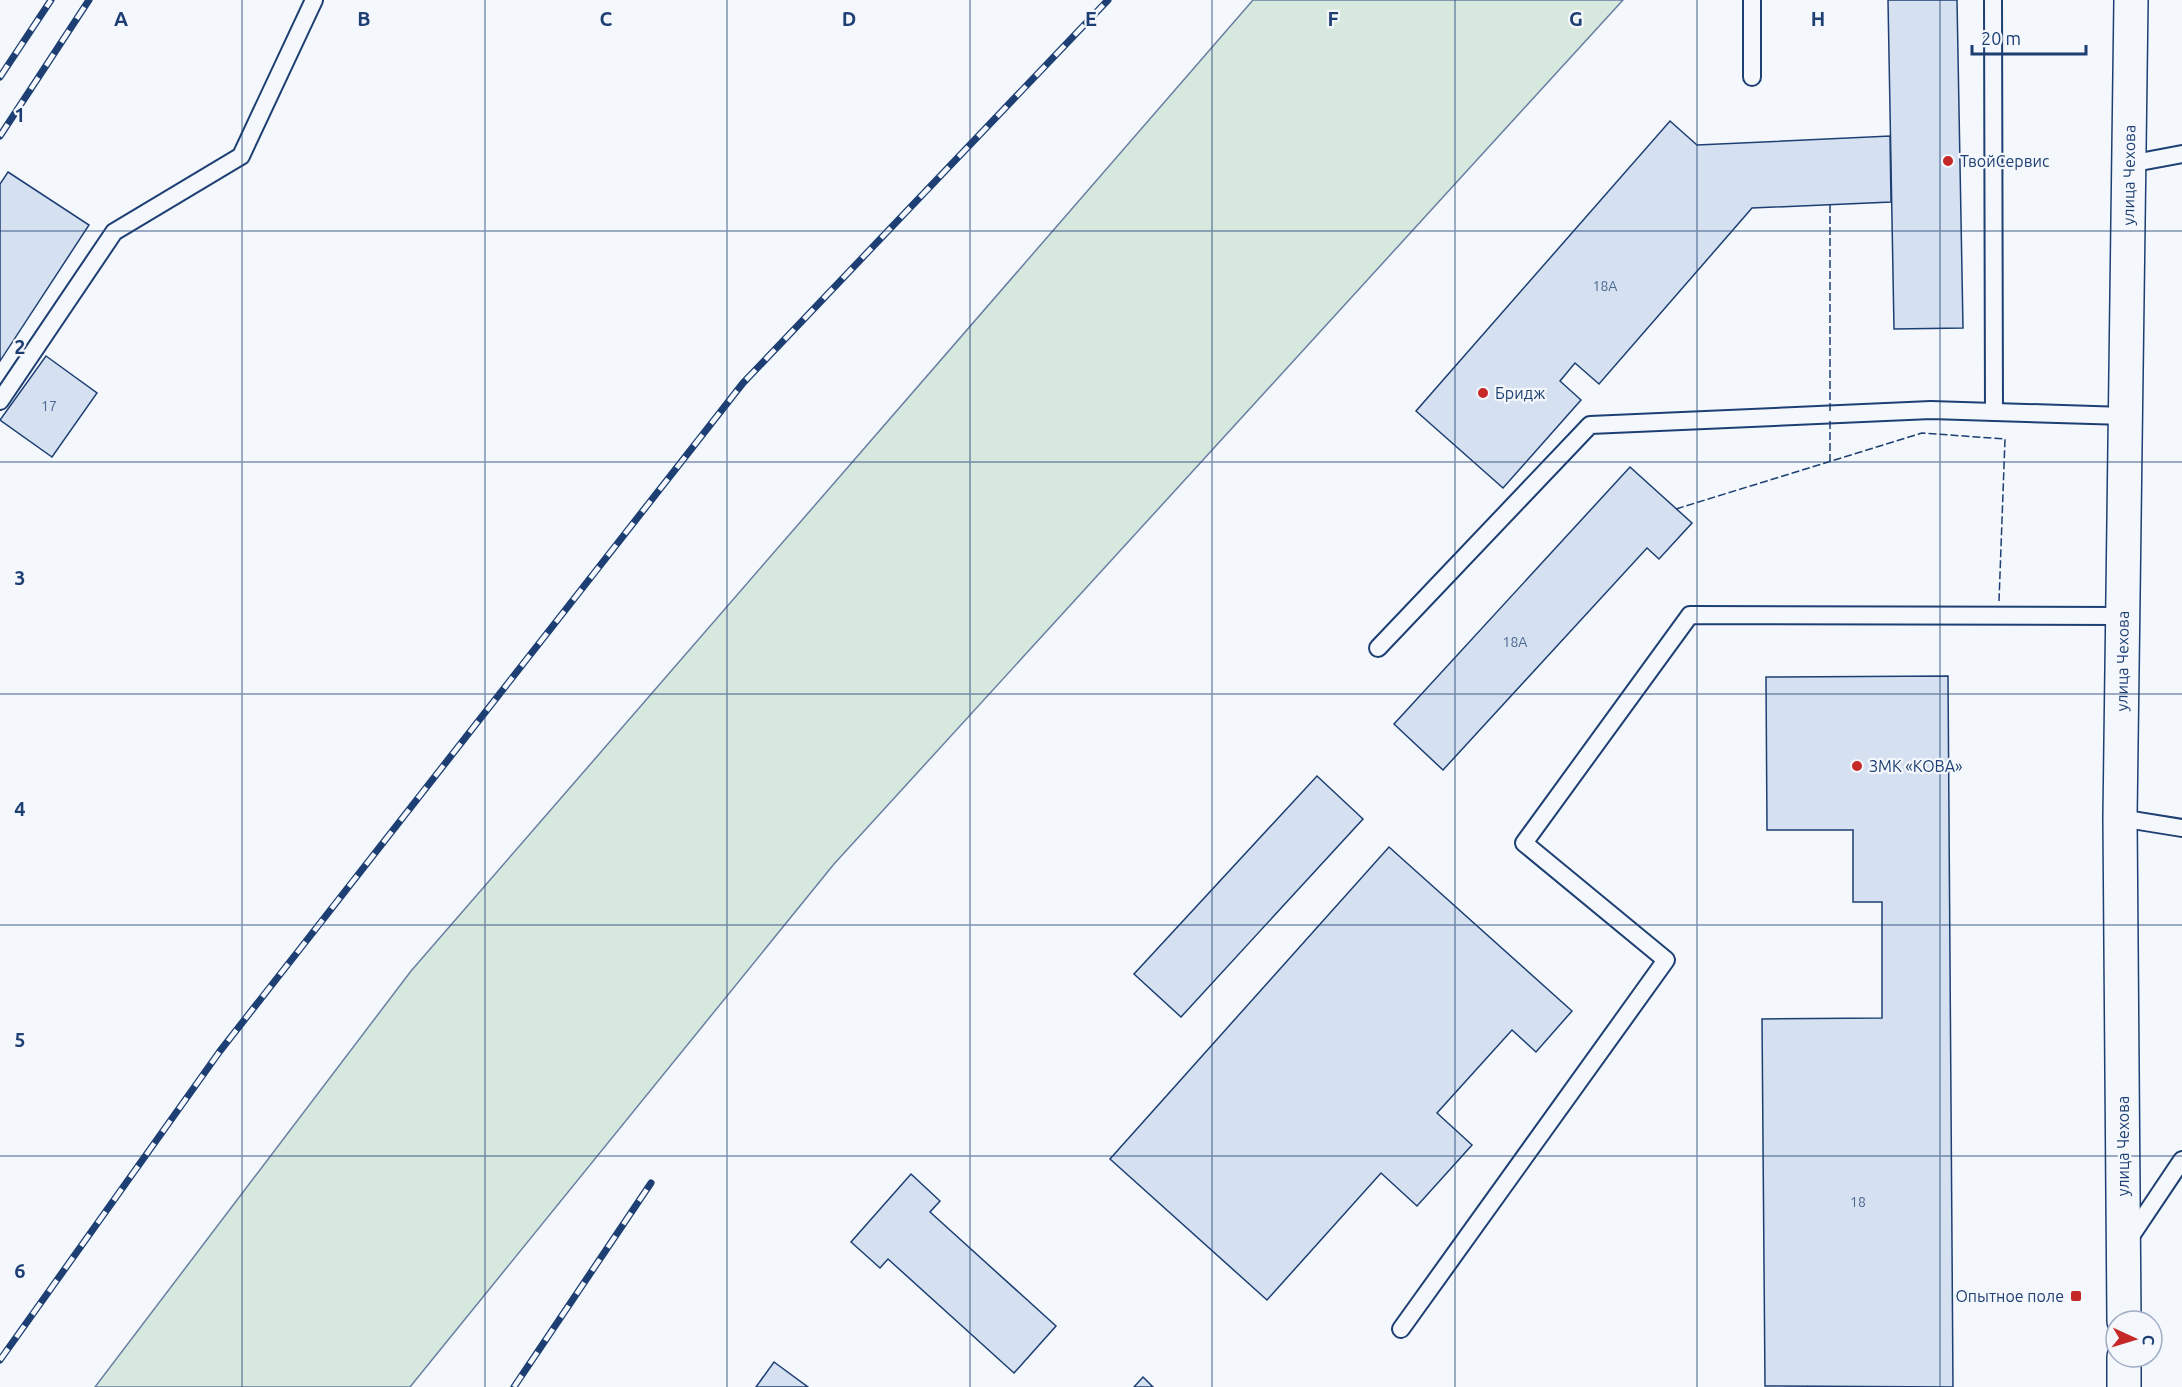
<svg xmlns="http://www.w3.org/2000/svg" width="2182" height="1387" font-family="Ubuntu,sans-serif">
<rect width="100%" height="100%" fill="#f4f7fb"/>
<!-- green -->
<polygon fill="#d7e8df" stroke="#687fa3" stroke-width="1.5" points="1253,0 1623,0 834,864 410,1387 95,1387 411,971"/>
<!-- building -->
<g fill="#d5e0f0" stroke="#1d3f73" stroke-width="1.5">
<polygon points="1888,0 1957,0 1963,328 1894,329"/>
<polygon points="1670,121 1697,145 1890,136 1891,202 1752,208 1599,384 1575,363 1560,381 1581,400 1503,488 1416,411"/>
<polygon points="8,172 89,225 0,361 0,184"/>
<polygon points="46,356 97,393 52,457 0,420"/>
<polygon points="1630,467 1692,523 1659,559 1647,548 1443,770 1394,724"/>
<polygon points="1948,676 1953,1387 1765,1386 1762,1019 1882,1018 1882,902 1853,902 1853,830 1767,830 1766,677"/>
<polygon points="1317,776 1363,819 1181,1017 1134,974"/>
<polygon points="1389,847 1572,1011 1536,1052 1512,1030 1437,1113 1472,1145 1417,1206 1381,1173 1267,1300 1110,1159"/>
<polygon points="911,1174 940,1201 930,1212 1056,1326 1014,1373 888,1259 880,1268 851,1242"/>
<polygon points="774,1362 808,1387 756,1387"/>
<polygon points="1143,1377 1153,1387 1134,1387"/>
</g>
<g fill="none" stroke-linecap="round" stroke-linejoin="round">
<defs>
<g id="lane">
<polyline points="1993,0 1994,412"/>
<polyline points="1752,77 1752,0"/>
<polyline points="2129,164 2182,154"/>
<polyline points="0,401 114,232 241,156 314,0"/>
<polyline points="1378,648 1590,425 1931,410 2125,416"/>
<polyline points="2120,818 2182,828"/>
<polyline points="2127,1242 2182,1160"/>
<polyline points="1401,1329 1666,960 1524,843 1690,615 2123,616"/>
</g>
<g id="primary">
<path id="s1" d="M2124,1321L2120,818L2131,0"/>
<polyline points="2124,1357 2124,1387"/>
</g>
</defs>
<!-- lane casing -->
<use href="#lane" stroke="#1d3f73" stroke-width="20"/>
<!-- primary casing -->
<use href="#primary" stroke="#1d3f73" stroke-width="36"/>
<!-- lane -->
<use href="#lane" stroke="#f4f7fb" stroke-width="16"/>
<!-- primary -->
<use href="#primary" stroke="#f4f7fb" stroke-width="33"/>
<defs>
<g id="rail">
<polyline points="0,77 51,0"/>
<polyline points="0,136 89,0"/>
<polyline points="0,1360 220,1051 743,383 1108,0"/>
<polyline points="514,1387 651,1183"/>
</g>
</defs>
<!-- rail casing -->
<use href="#rail" stroke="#1d3f73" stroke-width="7"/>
<!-- rail -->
<use href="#rail" stroke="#f4f7fb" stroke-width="4.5" stroke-dasharray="14" stroke-linecap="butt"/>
<!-- fence -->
<g stroke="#1d3f73" stroke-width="1.5" stroke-dasharray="8 3" stroke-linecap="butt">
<polyline points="1830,205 1830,411"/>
<polyline points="1830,462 1830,420"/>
<polyline points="1676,509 1922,433 2005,439 1999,601"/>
</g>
</g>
<!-- grid -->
<path fill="none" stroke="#1d3f73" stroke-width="1.5" stroke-opacity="0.55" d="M242,0V1387M485,0V1387M727,0V1387M970,0V1387M1212,0V1387M1455,0V1387M1697,0V1387M1940,0V1387M0,231H2182M0,462H2182M0,694H2182M0,925H2182M0,1156H2182"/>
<!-- markers -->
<g fill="#c62828" stroke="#f4f7fb" stroke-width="2">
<circle cx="1948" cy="161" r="6"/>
<circle cx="1483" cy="393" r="6"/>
<circle cx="1857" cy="766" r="6"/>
<rect x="2070" y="1290" width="12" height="12" rx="3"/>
</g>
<g text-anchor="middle" stroke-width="4.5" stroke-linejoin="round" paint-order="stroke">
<!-- number labels -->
<g font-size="14" fill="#4b6792">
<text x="1605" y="291">18А</text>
<text x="49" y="411">17</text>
<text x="1515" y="647">18А</text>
<text x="1858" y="1207">18</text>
</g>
<!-- poi labels -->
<g font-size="16" fill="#1d3f73" stroke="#f4f7fb" text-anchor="start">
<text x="1960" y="167">ТвойСервис</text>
<text x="1495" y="399">Бридж</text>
<text x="1869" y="772">ЗМК «КОВА»</text>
<text x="2064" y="1302" text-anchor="end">Опытное поле</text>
</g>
<!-- street labels -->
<g font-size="16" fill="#1d3f73" stroke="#f4f7fb">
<text dy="6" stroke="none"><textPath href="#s1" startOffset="1146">улица Чехова</textPath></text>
<text dy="6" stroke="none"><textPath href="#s1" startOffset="660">улица Чехова</textPath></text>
<text transform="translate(2123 1146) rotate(-90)" y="6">улица Чехова</text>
</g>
</g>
<g font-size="20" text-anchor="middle" font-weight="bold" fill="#1d3f73" stroke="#f4f7fb" stroke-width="4.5" stroke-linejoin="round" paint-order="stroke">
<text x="121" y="26">A</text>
<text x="364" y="26">B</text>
<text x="606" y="26">C</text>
<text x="849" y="26">D</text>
<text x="1091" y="26">E</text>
<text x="1333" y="26">F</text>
<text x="1576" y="26">G</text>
<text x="1818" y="26">H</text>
<text x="20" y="122">1</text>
<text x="20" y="354">2</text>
<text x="20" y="585">3</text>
<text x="20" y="816">4</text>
<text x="20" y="1047">5</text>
<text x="20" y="1278">6</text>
</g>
<!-- north arrow -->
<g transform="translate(2134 1339) rotate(94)"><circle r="28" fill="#f4f7fb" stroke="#9eadc5" stroke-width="1.5"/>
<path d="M0-4.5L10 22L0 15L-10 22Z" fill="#c62828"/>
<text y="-9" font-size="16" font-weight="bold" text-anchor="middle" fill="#1d3f73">С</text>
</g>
<!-- scale -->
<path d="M1972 45v9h114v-9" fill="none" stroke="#1d3f73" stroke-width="3"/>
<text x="1981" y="45" font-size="18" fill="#1d3f73" stroke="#f4f7fb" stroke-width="4.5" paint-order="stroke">20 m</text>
</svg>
